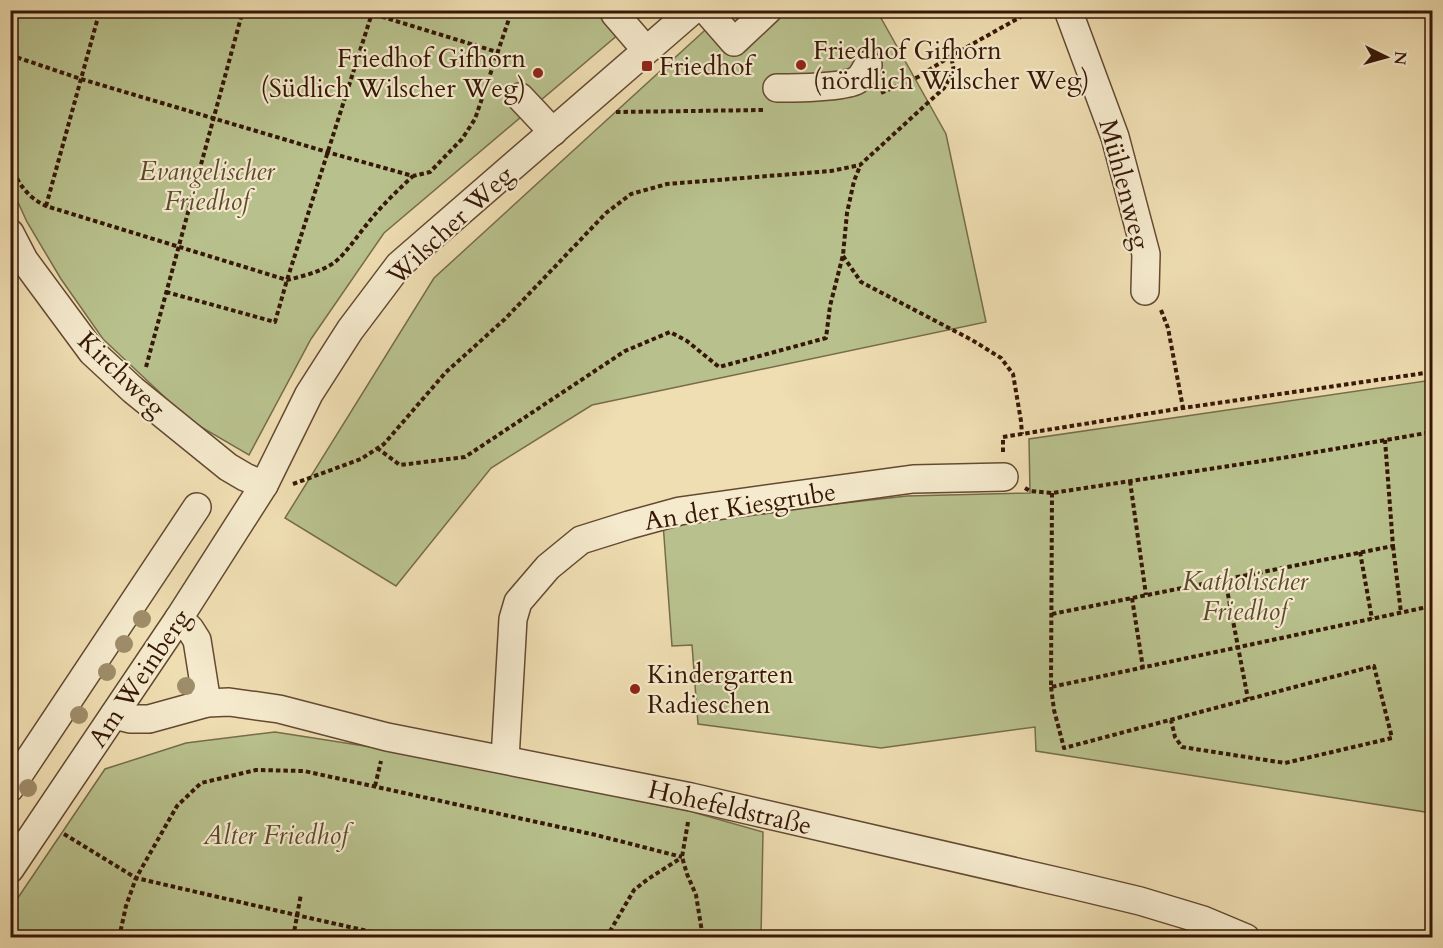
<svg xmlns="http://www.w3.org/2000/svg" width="1443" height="948" font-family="Cardo,serif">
<rect width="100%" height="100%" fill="#efdeb2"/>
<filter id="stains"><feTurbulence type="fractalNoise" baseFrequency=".00333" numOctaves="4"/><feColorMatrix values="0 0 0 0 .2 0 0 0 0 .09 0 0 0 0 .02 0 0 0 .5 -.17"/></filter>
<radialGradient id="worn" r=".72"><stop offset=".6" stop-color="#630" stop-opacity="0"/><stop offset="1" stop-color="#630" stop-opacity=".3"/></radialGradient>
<!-- green -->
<g fill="#b8c18d" stroke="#776c4a" stroke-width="1.5">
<polygon points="10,11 646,11 384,233 311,339 249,455 189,420 103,339 61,279 27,222 11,187"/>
<polygon points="726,11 877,11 946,134 986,322 592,405 491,468 396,586 285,518 434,278"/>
<polygon points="1432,380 1432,813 1036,751 1035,727 881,748 698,724 692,645 672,646 663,523 907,496 1030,493 1029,439"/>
<polygon points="275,732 384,749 689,811 763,832 761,937 11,938 11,908 105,769 186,743"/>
</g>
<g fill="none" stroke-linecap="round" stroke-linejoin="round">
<defs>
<g id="minor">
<polyline points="706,10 734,42 768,10"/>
<polyline points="1068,10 1115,137 1146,254 1145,291"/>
<polyline points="615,14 646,50"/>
<path d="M777,88C792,88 846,88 857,80C863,76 865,70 868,65"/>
<polyline points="520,97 553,132"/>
<polyline points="10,233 24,260 92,352 133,390 228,467 245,477 264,485"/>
<polyline points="179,618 190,629 197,640 207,703"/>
<polyline points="114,715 130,719 149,719 207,703 229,702 279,709 387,737 691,797 1069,884 1140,901 1203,920 1246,938"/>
<polyline points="505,759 513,619 518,602 548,567 581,540 629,525 680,511 913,479 1004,477"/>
<polyline points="10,788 197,507"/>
<polyline points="10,869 179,618 264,485 309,394 350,330 399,265 693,10"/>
</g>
</defs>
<!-- minor casing -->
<use href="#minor" stroke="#644932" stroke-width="30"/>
<!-- path -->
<g stroke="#361707" stroke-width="4" stroke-dasharray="4.5 3" stroke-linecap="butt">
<polyline points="360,10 497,52"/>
<polyline points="10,55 81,79 327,152 413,176 430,172 462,139 475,119 512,10"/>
<polyline points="881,93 918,77 951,56 1033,10"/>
<polyline points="616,112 764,110"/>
<path d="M10,165C19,184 27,197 46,206L287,280C303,276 321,272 335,262C348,251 357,236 368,223C381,206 397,191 413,176"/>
<polyline points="46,206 100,10"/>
<polyline points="843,256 861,282 972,340 1001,358 1013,374 1021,421 1022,434"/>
<polyline points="166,292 275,322 287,280 373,10"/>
<polyline points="1161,310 1168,328 1183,408"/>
<polyline points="146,367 243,10"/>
<polyline points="377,448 400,465 465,457 625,351 670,332 687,341 719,367 826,338 830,306 843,255 847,213 854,181 860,166"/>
<polyline points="1003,452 1003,437 1183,408 1432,372"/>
<polyline points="1130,481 1146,595"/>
<polyline points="293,484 361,459 384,444 446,372 505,319 606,213 631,194 667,184 831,171 860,165 944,88 954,71 951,56"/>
<polyline points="1025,488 1030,491 1052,493 1288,457 1432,432"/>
<polyline points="1052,493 1051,687 1432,606"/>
<polyline points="1393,546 1401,613"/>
<polyline points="1360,552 1372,619"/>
<polyline points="1225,579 1248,699"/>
<polyline points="1132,598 1143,668"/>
<polyline points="1052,614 1393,546 1385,440"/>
<polyline points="1051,687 1054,710 1064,748 1374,666 1392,738 1285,763 1182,747 1175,737 1171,720"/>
<polyline points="375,786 381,761"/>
<polyline points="688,822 682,857 687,874 696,895 703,938"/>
<polyline points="64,834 136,878 296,915 399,938"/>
<polyline points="119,938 126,906 136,878 177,806 201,783 256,770 304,771 596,835 682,857"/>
<polyline points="293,938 301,894"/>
<polyline points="606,938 634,890 648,879 681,858"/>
</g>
<!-- minor -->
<use href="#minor" stroke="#f5eacd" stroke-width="27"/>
</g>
<!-- trees -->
<g fill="#9f8d6a">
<circle cx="142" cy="619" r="9"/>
<circle cx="124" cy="644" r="9"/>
<circle cx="107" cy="672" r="9"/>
<circle cx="186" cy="686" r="9"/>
<circle cx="79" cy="715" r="9"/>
<circle cx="28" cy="788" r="9"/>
</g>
<!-- markers -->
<g fill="#8f2418" stroke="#f5eacd" stroke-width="2">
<circle cx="801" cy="65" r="6"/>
<rect x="641" y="60" width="12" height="12" rx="3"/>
<circle cx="538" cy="73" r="6"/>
<circle cx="635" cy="689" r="6"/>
</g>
<g text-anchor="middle" stroke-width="4.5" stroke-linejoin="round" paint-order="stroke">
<!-- poi labels -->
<g font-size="26" fill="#361707" stroke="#f5eacd" text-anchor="start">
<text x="813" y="59">Friedhof Gifhorn<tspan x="813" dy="30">(nördlich Wilscher Weg)</tspan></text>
<text x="526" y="67" text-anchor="end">Friedhof Gifhorn<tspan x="526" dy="30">(Südlich Wilscher Weg)</tspan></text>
<text x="659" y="75">Friedhof</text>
<text x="647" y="683">Kindergarten<tspan x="647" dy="30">Radieschen</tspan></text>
</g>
<!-- park labels -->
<g font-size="26" font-style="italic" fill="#5d4a2f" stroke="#f5eacd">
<text x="207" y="180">Evangelischer<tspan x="207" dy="30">Friedhof</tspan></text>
<text x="1245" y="590">Katholischer<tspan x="1245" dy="30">Friedhof</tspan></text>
<text x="276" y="844">Alter Friedhof</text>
</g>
<!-- street labels -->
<g font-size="26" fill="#361707" stroke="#f5eacd">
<text transform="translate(1125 184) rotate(75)" y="9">Mühlenweg</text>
<text transform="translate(450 225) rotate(-43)" y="9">Wilscher Weg</text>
<text transform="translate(122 374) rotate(44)" y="9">Kirchweg</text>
<text transform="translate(740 506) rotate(-9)" y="9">An der Kiesgrube</text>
<text transform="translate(139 678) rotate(-56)" y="9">Am Weinberg</text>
<text transform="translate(730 807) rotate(13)" y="9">Hohefeldstraße</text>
</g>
</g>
<!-- margin -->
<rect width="1443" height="948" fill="none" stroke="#efdeb2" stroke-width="36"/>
<rect x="12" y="12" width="1419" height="924" fill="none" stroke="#361707" stroke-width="3"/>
<rect x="18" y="18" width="1407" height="912" fill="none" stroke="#361707" stroke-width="1.5"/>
<!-- north arrow -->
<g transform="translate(1386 57) rotate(95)" stroke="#f5eacd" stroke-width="4.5" paint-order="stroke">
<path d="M0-4.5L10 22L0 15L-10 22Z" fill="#361707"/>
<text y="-9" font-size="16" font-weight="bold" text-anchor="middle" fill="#361707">N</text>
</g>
<rect width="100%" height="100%" filter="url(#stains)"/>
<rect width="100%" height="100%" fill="url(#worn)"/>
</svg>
